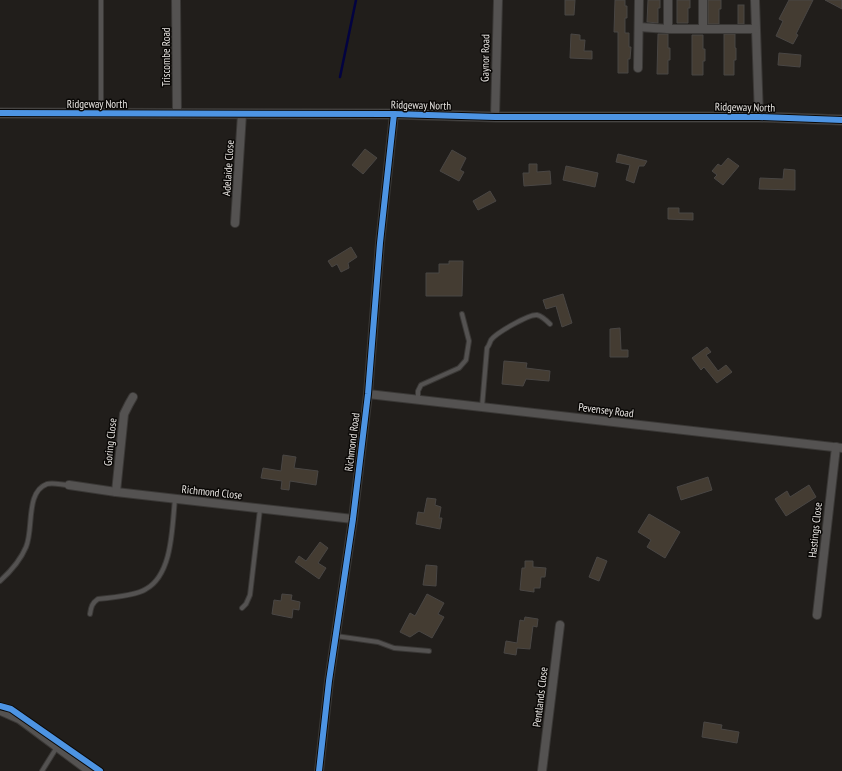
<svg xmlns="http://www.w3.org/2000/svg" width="842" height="771" font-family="'PT Sans Narrow',sans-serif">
<rect width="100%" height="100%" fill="#211e1b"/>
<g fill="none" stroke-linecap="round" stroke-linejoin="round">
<!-- stream -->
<polyline stroke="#030341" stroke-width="2.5" points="340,77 356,0"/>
</g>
<!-- building -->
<g fill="#443c32" stroke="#494644">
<polygon points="565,0 575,0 574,15 565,15"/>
<polygon points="615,0 625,0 625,6 627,6 627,18 625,18 625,33 629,33 629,47 631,47 630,59 628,59 628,73 618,73 618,32 614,32"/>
<polygon points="648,0 660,0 660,8 658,8 658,23 647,22"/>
<polygon points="677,0 690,0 690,8 688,8 688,23 677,23"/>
<polygon points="708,0 721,0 721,9 719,9 719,24 708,24"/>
<polygon points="789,0 813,0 796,34 798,35 793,44 776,36 783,21 779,19"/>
<polygon points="825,0 842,0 842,9"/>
<rect x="738" y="5" width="6" height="19"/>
<polygon points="571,34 580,35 580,40 585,40 584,51 592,51 592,59 570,58"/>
<polygon points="658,34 668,34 668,48 670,48 670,60 668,60 668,74 657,74"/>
<polygon points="724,34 735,34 735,48 736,48 736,60 734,60 734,75 724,75"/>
<polygon points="692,35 703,35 703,49 705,49 705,61 703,61 703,75 692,75"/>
<polygon points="779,53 801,55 800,67 778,65"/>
<polygon points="365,149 377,158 363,174 352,165"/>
<polygon points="452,150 466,158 460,170 464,172 459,181 440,171"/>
<polygon points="618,154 647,161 644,166 639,166 634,183 626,180 630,165 616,162"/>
<polygon points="728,158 739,166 723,185 714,178 717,175 712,171 718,164 721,166"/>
<polygon points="529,164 537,164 537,172 550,171 551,184 524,186 523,173 529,173"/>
<polygon points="566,166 598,173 595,187 563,180"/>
<polygon points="784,169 795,170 795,190 759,189 760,178 783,179"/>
<polygon points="490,191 496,201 478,210 473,201"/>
<polygon points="668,208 679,208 679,213 693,213 693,220 668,219"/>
<polygon points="351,247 357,257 348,263 349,268 341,272 337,264 332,267 328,261"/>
<polygon points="449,261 463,261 462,296 426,296 426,273 439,273 439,264 449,264"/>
<polygon points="563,294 572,323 562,327 556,306 546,309 543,300"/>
<polygon points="620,328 621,350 628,350 628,357 610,357 610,329"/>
<polygon points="707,347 711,352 706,355 718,371 726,365 732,372 717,383 704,367 701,370 692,358"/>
<polygon points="504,361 527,363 526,368 550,371 549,381 526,379 523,386 502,384"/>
<polygon points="283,455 296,457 294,468 318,471 316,485 290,481 289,490 281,489 282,481 261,478 263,468 281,471"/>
<polygon points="708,477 712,490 681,500 677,487"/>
<polygon points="809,485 816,497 786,516 775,499 787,491 790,497"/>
<polygon points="427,498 436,499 435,505 441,507 439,518 442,518 440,529 416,524 418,512 424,513"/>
<polygon points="649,514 680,532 665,558 647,547 651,540 638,532"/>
<polygon points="320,542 328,548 318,563 326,568 319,579 295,562 299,556 306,561"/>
<polygon points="597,557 607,561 599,581 589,577"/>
<polygon points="525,561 533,561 533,567 546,568 545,577 541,577 540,588 534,588 534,592 520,590 522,568 525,568"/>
<polygon points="426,565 437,566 436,586 423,585"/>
<polygon points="282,594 292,595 291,600 300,602 299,610 293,609 292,618 272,614 274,600 281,601"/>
<polygon points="427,594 444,603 438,614 444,617 432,638 419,631 410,637 400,632 410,613 415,616"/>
<polygon points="525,617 538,619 537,627 533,626 530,649 517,648 516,655 504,653 506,641 517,643 520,620 524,621"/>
<polygon points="704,722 722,725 721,729 739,732 737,743 702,737"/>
</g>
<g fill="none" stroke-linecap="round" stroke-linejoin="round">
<defs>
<g id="service">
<polyline points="101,0 101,113"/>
<polyline points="418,399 418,391 421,385 459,368 466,360 469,341 462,314"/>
<path d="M482,407L487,348C489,346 490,342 491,340C496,333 529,314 537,315C542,316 547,321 550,324"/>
<path d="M0,581C10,572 21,559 26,547C34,529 25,492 47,484C53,482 62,485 69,485"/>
<polyline points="242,608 246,604 250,595 260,509"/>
<path d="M90,614C91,607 92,603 98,599C109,598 137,595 146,589C173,574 172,526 175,499"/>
<polyline points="336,636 378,642 394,648 429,651"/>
<polyline points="42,771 57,747"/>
</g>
<g id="minor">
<polyline points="176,0 177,113"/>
<polyline points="703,0 703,29"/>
<polyline points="755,0 759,117"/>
<polyline points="639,27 668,29 755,29"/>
<polyline points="668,29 668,0"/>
<polyline points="638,68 639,0"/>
<polyline points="495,117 498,0"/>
<polyline points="235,223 242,114"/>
<polyline points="368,394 842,448"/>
<polyline points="69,485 116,492 353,519"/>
<polyline points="116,492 124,414 129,404 133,397"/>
<polyline points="817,615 836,447"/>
<polyline points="319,771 329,681 353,519 368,394 380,243 394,114"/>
<polyline points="542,771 560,625"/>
</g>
<g id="tertiary">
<polyline points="0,113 394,114 495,117 759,117 842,120"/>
<polyline points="0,710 20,719 90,771"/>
</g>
</defs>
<!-- service casing -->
<use href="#service" stroke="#3a3836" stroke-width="6"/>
<!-- minor casing -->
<use href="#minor" stroke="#3a3836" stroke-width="10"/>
<!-- tertiary casing -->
<use href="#tertiary" stroke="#3a3836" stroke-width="11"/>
<!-- service -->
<use href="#service" stroke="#545251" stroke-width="4"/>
<!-- minor -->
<use href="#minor" stroke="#545251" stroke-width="8"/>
<!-- tertiary -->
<use href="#tertiary" stroke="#545251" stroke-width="9"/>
<defs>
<g id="cycleway">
<polyline points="0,113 394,114 495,117 759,117 842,120"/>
<polyline points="0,706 11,709 100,771"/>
<polyline points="319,771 329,681 353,519 368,394 380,243 394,114"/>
</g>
</defs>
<!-- cycleway casing -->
<use href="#cycleway" stroke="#0a0806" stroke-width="8"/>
<!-- cycleway -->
<use href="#cycleway" stroke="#4d94e3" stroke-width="6"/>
</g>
<g text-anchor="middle" stroke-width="3" stroke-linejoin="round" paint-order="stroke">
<!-- street labels -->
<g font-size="11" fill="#e7e4e1" stroke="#0a0806">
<text transform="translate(166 57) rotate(-90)" y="4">Triscombe Road</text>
<text transform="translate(485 58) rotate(-89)" y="4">Gaynor Road</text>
<text x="97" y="108">Ridgeway North</text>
<text transform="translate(421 105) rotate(1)" y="4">Ridgeway North</text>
<text transform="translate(745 107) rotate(1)" y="4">Ridgeway North</text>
<text transform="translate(228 168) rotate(-86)" y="4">Adelaide Close</text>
<text transform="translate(606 410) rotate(7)" y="4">Pevensey Road</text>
<text transform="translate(110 442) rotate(-84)" y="4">Goring Close</text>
<text transform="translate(352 442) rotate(-83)" y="4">Richmond Road</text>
<text transform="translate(212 492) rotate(6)" y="4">Richmond Close</text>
<text transform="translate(815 530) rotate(-84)" y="4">Hastings Close</text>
<text transform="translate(540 697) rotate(-83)" y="4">Pentlands Close</text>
</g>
</g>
</svg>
